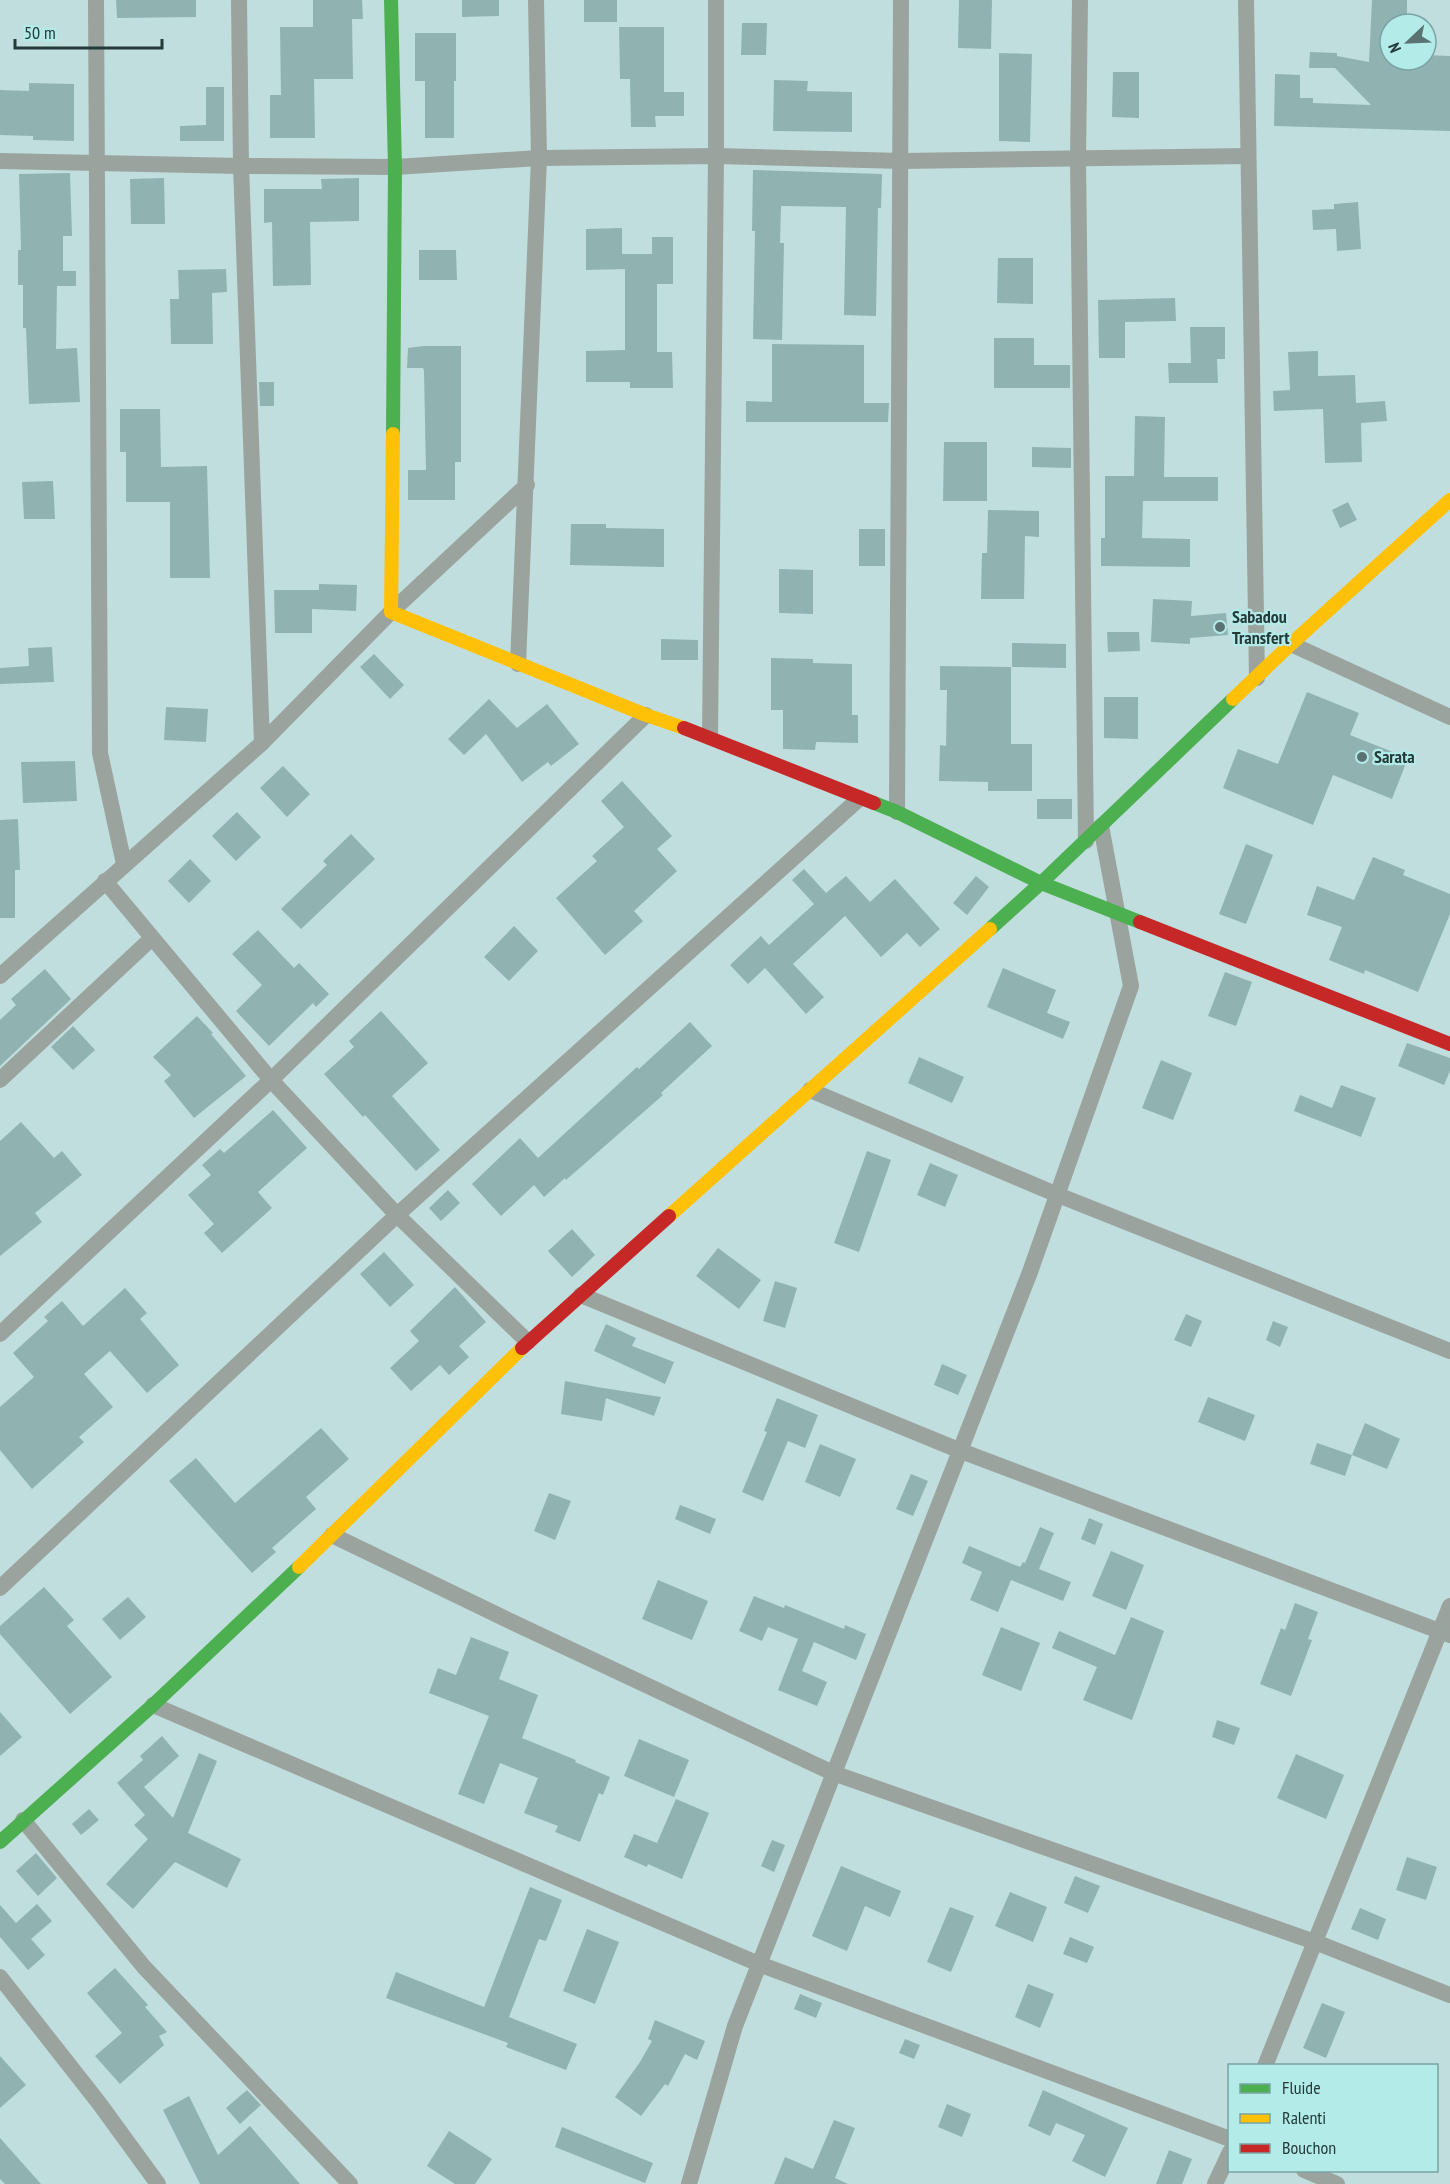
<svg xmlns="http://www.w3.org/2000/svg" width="1450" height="2184" font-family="'PT Sans Narrow',sans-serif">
<rect width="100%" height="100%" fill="#c0dedd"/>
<!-- building -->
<g fill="#90b3b2">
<polygon points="116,0 196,0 196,17 117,18"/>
<polygon points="313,0 362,0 363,19 352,19 353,79 314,79 315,138 270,138 270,95 281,95 280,27 313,27"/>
<polygon points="462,0 499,0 499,16 462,17"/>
<rect x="584" y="0" width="33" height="22"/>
<polygon points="959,0 992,0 991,49 958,48"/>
<polygon points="1372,0 1407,0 1407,24 1390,24 1390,60 1426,60 1426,55 1450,56 1450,131 1274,126 1275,74 1300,75 1300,98 1313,98 1313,103 1371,105 1335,68 1309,68 1310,52 1337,53 1337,56 1369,62"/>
<polygon points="742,23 767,23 766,55 741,55"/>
<polygon points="619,27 664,27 664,92 684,92 684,116 655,116 656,127 631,127 630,79 620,79"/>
<polygon points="415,33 456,33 456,81 454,81 454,138 425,138 425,81 415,81"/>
<polygon points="999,53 1032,54 1030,142 999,141"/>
<polygon points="1113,72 1139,72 1139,118 1112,117"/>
<polygon points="774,80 808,81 807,91 852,92 852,132 773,131"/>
<polygon points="29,83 74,84 74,141 33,140 33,136 0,135 0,90 29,91"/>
<polygon points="206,87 224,87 224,141 180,141 180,126 206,125"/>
<polygon points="753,170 882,174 881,208 878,208 876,316 844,315 846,207 781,206 780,243 784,243 782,340 753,339 755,231 752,231"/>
<polygon points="70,173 72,236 63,236 63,271 76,271 76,286 57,286 56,349 77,348 80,402 29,404 26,328 23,328 23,285 18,285 18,250 21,250 19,174"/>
<polygon points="164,178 165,224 131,224 130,179"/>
<polygon points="359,178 359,221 310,222 311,285 273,286 272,222 264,223 264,189 322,189 321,179"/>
<polygon points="1358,202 1361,249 1337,251 1336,229 1313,230 1312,210 1334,209 1334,204"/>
<polygon points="622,228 622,254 652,254 652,237 673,237 673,284 657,284 657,352 672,352 673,388 630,388 630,382 586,382 586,351 625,350 625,269 586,270 586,229"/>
<polygon points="419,250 456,250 457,280 419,280"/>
<polygon points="998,258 1033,258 1033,304 997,303"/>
<polygon points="226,269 227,292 212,293 213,344 171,344 170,299 179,299 178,270"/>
<polygon points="1175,298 1176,321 1125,322 1125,358 1099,358 1098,300"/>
<polygon points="1190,327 1225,327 1225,359 1217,359 1218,383 1169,383 1168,363 1191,363"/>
<polygon points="994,338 1034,338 1034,365 1070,365 1070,388 994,388"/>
<polygon points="772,344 864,345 864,403 889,403 888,422 746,422 746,401 772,402"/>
<polygon points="423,346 461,346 461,462 455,462 455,500 408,500 408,470 426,470 424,371 423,368 407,368 408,348"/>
<polygon points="1318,351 1318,376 1355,375 1356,403 1385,401 1387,421 1361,423 1362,462 1325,463 1323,409 1274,411 1273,391 1290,390 1288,352"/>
<polygon points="259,382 274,382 274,406 260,406"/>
<polygon points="120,409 160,409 161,467 207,466 210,578 170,578 170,502 126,502 126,452 120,452"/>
<polygon points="1135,416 1165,417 1164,477 1218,477 1218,501 1143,501 1142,538 1190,539 1190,567 1101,566 1101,538 1105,538 1105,476 1134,476"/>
<polygon points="944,442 987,442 987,501 943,501"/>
<polygon points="1032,447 1071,448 1071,468 1032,467"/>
<polygon points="53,481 55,519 24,519 22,482"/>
<polygon points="1348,502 1357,520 1340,528 1332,510"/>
<polygon points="988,510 1039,511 1039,537 1025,536 1024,599 981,599 982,553 987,553"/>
<polygon points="571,524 606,524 606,528 664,529 664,567 570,565"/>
<rect x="859" y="529" width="26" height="37"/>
<polygon points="779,569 813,570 813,614 779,613"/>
<polygon points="319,584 357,585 356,611 312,609 312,633 275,633 274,590 319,590"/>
<polygon points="1153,599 1192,601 1191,616 1226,613 1228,635 1190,638 1190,644 1151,642"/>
<polygon points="1107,632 1139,632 1140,651 1108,652"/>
<polygon points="661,639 698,640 698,660 661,660"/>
<polygon points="1012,643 1066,644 1066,668 1012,667"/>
<polygon points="52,647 54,682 0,684 0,668 29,666 28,648"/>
<polygon points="374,654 404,685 390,699 360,667"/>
<polygon points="771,658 813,659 813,663 852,664 852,715 858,715 858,743 816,742 815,750 783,749 783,710 771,710"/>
<polygon points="940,666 1011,667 1011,744 1032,744 1032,791 988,791 988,782 939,781 940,745 946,746 947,690 940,690"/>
<polygon points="1307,692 1359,713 1350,735 1408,758 1392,799 1333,775 1313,825 1223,788 1238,749 1278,764"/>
<polygon points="1104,697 1138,697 1138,739 1104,738"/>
<polygon points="489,699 517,728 547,704 579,744 551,766 548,762 522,782 486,734 464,755 448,739"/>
<polygon points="166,707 208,709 206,742 164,740"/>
<polygon points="75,761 77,801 23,803 21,762"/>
<polygon points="283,766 310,794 287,817 260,788"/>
<polygon points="622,781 672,836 657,849 677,871 634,911 643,921 605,955 556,898 597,861 592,856 624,827 601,801"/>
<rect x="1037" y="799" width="35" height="20"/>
<polygon points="237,812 261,837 236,861 212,836"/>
<polygon points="18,819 20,870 15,870 15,918 0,918 0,820"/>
<polygon points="351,834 375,859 301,929 281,909 327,865 323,861"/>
<polygon points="1246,844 1273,855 1246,924 1219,914"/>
<polygon points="1373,857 1405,870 1403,875 1450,894 1450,914 1418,992 1365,970 1364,974 1329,960 1342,927 1307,915 1317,886 1354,900"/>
<polygon points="190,859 211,881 189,903 168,881"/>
<polygon points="804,869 826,893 846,876 870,902 895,879 940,929 920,947 907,933 881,957 845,916 793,964 824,997 806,1014 765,968 748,984 730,965 761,936 769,945 814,904 792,880"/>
<polygon points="976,876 989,887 967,915 953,903"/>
<polygon points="514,926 538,951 509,981 484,957"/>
<polygon points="258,930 294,968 299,963 329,994 316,1007 313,1003 269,1046 236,1011 262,985 232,954"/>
<polygon points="1003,968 1056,990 1047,1013 1070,1022 1063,1039 987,1007"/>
<polygon points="45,969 71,999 0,1066 0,1020 16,1005 11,999"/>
<polygon points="1225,972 1252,982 1236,1026 1208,1016"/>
<polygon points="381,1011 428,1063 392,1096 440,1150 416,1171 365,1115 363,1117 324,1074 354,1047 349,1041"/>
<polygon points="197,1016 213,1033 211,1034 246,1076 194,1118 164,1081 171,1075 153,1057"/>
<polygon points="690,1022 712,1046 661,1093 663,1095 566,1180 565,1178 544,1197 534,1185 501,1216 472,1184 520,1138 538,1158 637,1067 639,1069"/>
<polygon points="73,1026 95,1050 73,1070 51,1047"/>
<polygon points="1407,1043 1450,1058 1450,1071 1444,1085 1398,1066"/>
<polygon points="919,1057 964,1077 952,1103 908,1083"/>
<polygon points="1161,1060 1192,1073 1173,1120 1142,1108"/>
<polygon points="1341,1085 1376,1098 1361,1137 1294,1111 1300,1095 1332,1108"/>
<polygon points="273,1110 307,1148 258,1192 272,1208 222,1253 204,1233 214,1224 188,1195 211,1175 202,1165 220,1149 224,1153"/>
<polygon points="21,1122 54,1158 62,1151 82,1175 35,1213 42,1222 0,1256 0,1141"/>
<polygon points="867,1151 891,1160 859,1252 834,1243"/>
<polygon points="930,1163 958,1175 945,1207 917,1195"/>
<polygon points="448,1190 460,1203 441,1221 429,1208"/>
<polygon points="572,1229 595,1255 572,1277 548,1251"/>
<polygon points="718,1248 761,1280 739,1309 696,1276"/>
<polygon points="384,1252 414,1285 390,1307 360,1274"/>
<polygon points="775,1281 797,1288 785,1328 763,1321"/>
<polygon points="455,1287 486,1322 459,1346 469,1357 449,1375 440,1365 411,1391 390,1368 419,1341 410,1331"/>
<polygon points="125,1288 147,1313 140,1319 179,1365 147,1393 110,1351 84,1374 113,1407 79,1437 84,1442 32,1489 0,1450 0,1407 34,1377 13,1353 48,1321 44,1317 62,1301 83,1326"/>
<polygon points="1186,1314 1202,1321 1191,1347 1174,1340"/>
<polygon points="1273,1321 1288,1327 1280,1347 1266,1340"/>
<polygon points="606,1324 636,1338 632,1346 674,1362 665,1384 594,1351"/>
<polygon points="942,1364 967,1375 958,1395 934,1385"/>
<polygon points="565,1381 597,1387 661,1397 654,1416 606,1398 602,1421 561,1414"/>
<polygon points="1208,1397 1255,1415 1245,1441 1198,1422"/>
<polygon points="777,1398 818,1415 805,1448 788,1441 763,1501 742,1492 767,1432 764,1431"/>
<polygon points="1365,1423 1400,1439 1387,1469 1352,1455"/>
<polygon points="321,1428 349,1459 306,1497 316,1509 272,1548 276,1552 252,1573 169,1481 196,1458 235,1503"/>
<polygon points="1317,1443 1352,1455 1345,1476 1310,1464"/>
<polygon points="820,1444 856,1459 840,1497 805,1482"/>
<polygon points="911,1474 928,1481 913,1516 896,1509"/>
<polygon points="549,1493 571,1501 555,1540 534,1531"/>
<polygon points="680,1505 716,1519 710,1534 675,1519"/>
<polygon points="1089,1518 1103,1524 1095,1545 1081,1539"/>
<polygon points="1040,1527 1054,1533 1039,1569 1071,1582 1063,1601 1011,1580 998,1612 970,1600 982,1572 962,1563 969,1546 1020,1567 1023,1562 1025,1563"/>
<polygon points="1111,1551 1144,1565 1126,1610 1092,1596"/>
<polygon points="658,1580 708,1601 692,1640 642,1619"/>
<polygon points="44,1587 74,1620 67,1626 112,1677 70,1714 0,1634 0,1626"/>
<polygon points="754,1596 784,1608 785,1605 844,1629 845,1625 866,1634 856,1660 814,1642 802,1671 827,1682 817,1706 778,1690 798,1639 768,1627 762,1641 739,1631"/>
<polygon points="128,1597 146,1617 120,1640 102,1619"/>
<polygon points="1295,1603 1318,1612 1308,1639 1312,1640 1291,1696 1260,1684 1281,1628 1285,1630"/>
<polygon points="1131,1617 1164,1631 1132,1720 1083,1700 1097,1667 1052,1648 1059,1631 1115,1655"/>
<polygon points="1001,1627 1040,1643 1021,1691 982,1675"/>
<polygon points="471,1637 509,1652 499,1679 538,1695 522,1738 576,1760 575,1762 610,1777 603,1795 599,1793 580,1842 555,1832 558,1826 524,1813 538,1778 500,1763 484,1804 458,1794 489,1716 429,1693 438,1668 456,1675"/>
<polygon points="0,1712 22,1737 0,1756"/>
<polygon points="1217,1720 1240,1728 1234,1745 1212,1737"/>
<polygon points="162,1736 179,1756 144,1787 173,1818 199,1753 217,1761 188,1833 241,1859 227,1888 175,1862 133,1909 106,1884 148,1839 134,1825 145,1815 117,1783 143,1760 140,1756"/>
<polygon points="639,1739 689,1760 674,1797 624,1776"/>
<polygon points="1296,1754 1344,1775 1326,1819 1277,1798"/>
<polygon points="676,1799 709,1813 682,1879 648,1864 647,1867 624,1857 634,1834 657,1843"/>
<polygon points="89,1809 99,1820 81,1835 72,1824"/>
<polygon points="772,1840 785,1845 774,1872 761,1866"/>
<polygon points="36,1853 57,1878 38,1896 16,1871"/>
<polygon points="1407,1857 1437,1867 1426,1900 1396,1890"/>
<polygon points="841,1866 901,1891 890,1917 865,1906 847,1951 812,1936"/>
<polygon points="1075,1876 1100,1886 1088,1913 1064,1903"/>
<polygon points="530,1887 562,1900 546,1941 539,1939 509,2017 577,2044 566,2070 506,2047 508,2043 386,1998 396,1972 484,2007"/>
<polygon points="1010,1892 1047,1907 1033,1942 995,1926"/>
<polygon points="37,1904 52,1921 31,1939 45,1955 28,1970 0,1937 0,1905 16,1923"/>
<polygon points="950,1907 974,1916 951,1972 927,1962"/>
<polygon points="1360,1908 1386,1919 1378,1940 1351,1929"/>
<polygon points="587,1929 619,1942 595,2004 563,1991"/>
<polygon points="1070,1937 1094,1947 1087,1963 1063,1954"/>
<polygon points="115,1968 148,2005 145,2007 167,2032 159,2036 164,2045 120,2084 95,2056 122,2033 87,1993"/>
<polygon points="1028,1984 1054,1994 1040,2028 1015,2017"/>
<polygon points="800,1994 822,2003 816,2018 794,2009"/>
<polygon points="1322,2003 1345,2012 1326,2058 1303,2048"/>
<polygon points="655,2020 705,2041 697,2060 685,2054 668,2086 665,2084 641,2116 615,2097 640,2062 652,2041 648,2039"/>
<polygon points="905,2039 920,2045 914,2059 899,2053"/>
<polygon points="0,2056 26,2085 0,2108"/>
<polygon points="247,2090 261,2105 240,2124 226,2108"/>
<polygon points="1043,2090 1128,2128 1105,2177 1072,2161 1085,2135 1056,2123 1050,2136 1028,2126"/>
<polygon points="189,2096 218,2155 250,2126 300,2184 200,2184 163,2110"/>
<polygon points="947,2104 971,2114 962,2137 938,2127"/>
<polygon points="834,2120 855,2128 835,2178 848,2184 774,2184 785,2157 813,2169"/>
<polygon points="562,2127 653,2163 645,2183 555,2147"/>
<polygon points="449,2131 492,2159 475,2184 455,2184 427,2166"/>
<polygon points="0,2138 41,2184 5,2184 0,2179"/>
<polygon points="1169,2150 1192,2159 1182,2184 1156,2184"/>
</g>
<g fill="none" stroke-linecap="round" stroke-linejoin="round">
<!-- street -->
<g stroke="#9ba39e" stroke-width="16">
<polyline points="96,0 100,753 124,864"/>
<polyline points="239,0 241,166 262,743"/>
<polyline points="1080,0 1078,159 1086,841"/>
<polyline points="1246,0 1257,678"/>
<polyline points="0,161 241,166 395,167 539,158 716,156 902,161 1248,156"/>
<polyline points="1291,644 1450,717"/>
<polyline points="518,664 539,158 536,0"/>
<polyline points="710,737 716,156 716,0"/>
<polyline points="897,812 901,0"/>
<polyline points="105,881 271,1080 397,1215 528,1342"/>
<polyline points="0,976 262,743 391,612 527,485"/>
<polyline points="0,1080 152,938"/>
<polyline points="810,1090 1058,1195 1450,1351"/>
<polyline points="581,1295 961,1451 1450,1635"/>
<polyline points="0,1334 271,1080 646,715"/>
<polyline points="332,1535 510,1621 833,1773 1315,1942 1450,1995"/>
<polyline points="0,1588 397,1215 860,798"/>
<polyline points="153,1705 759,1964 1230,2139"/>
<polyline points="23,1820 144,1967 350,2184"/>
<polyline points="0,1977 99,2103 158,2184"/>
<polyline points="1265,2066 1450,1606"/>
<polyline points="1304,2170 1337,2184"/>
<polyline points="689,2184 735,2026 1030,1272 1131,986 1101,826"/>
<polyline points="1215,2184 1230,2152"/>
</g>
<!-- fast -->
<g stroke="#4caf50" stroke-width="14">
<polyline points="391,0 395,167 393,434"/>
<polyline points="874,803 897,812 1041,883 1140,922"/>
<polyline points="990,929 1041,883 1233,699"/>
<polyline points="0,1842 153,1705 299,1567"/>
</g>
<!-- slow -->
<g stroke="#ffc107" stroke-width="14">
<polyline points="393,434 391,612 646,715 684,728"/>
<polyline points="1233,699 1291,644 1450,500"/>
<polyline points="669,1216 990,929"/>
<polyline points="299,1567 522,1348"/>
</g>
<!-- jam -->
<g stroke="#c62828" stroke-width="14">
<polyline points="684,728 874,803"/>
<polyline points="1140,922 1450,1044"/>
<polyline points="522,1348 669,1216"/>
</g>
</g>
<!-- markers -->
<g fill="#5a7372" stroke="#b3ebe9" stroke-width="2">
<circle cx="1220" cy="627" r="6"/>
<circle cx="1362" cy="757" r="6"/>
</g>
<g text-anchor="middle" stroke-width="4.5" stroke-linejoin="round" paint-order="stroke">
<!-- poi labels -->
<g font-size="18" font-weight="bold" fill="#233a39" stroke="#b3ebe9" text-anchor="start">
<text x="1232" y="623">Sabadou<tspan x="1232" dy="21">Transfert</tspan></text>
<text x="1374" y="763">Sarata</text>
</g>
</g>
<!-- legend -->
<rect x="1228" y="2064" width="210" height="108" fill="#b3ebe9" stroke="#79a4a3" stroke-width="1.5"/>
<rect x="1240" y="2084" width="30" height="9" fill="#4caf50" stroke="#79a4a3" stroke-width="1.5"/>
<text x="1282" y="2094" font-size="18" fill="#233a39">Fluide</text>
<rect x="1240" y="2114" width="30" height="9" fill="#ffc107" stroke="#79a4a3" stroke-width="1.5"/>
<text x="1282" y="2124" font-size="18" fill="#233a39">Ralenti</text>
<rect x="1240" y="2144" width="30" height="9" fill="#c62828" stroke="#79a4a3" stroke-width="1.5"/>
<text x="1282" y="2154" font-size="18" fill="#233a39">Bouchon</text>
<!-- north arrow -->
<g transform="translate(1408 42) rotate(247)"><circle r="28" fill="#b3ebe9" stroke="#79a4a3" stroke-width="1.5"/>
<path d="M0-4.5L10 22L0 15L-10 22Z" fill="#5a7372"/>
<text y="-9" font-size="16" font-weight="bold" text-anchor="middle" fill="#233a39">N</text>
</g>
<!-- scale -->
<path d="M15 39v9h147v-9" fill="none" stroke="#233a39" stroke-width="3"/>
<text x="24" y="39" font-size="18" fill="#233a39" stroke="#b3ebe9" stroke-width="4.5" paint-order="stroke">50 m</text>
</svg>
